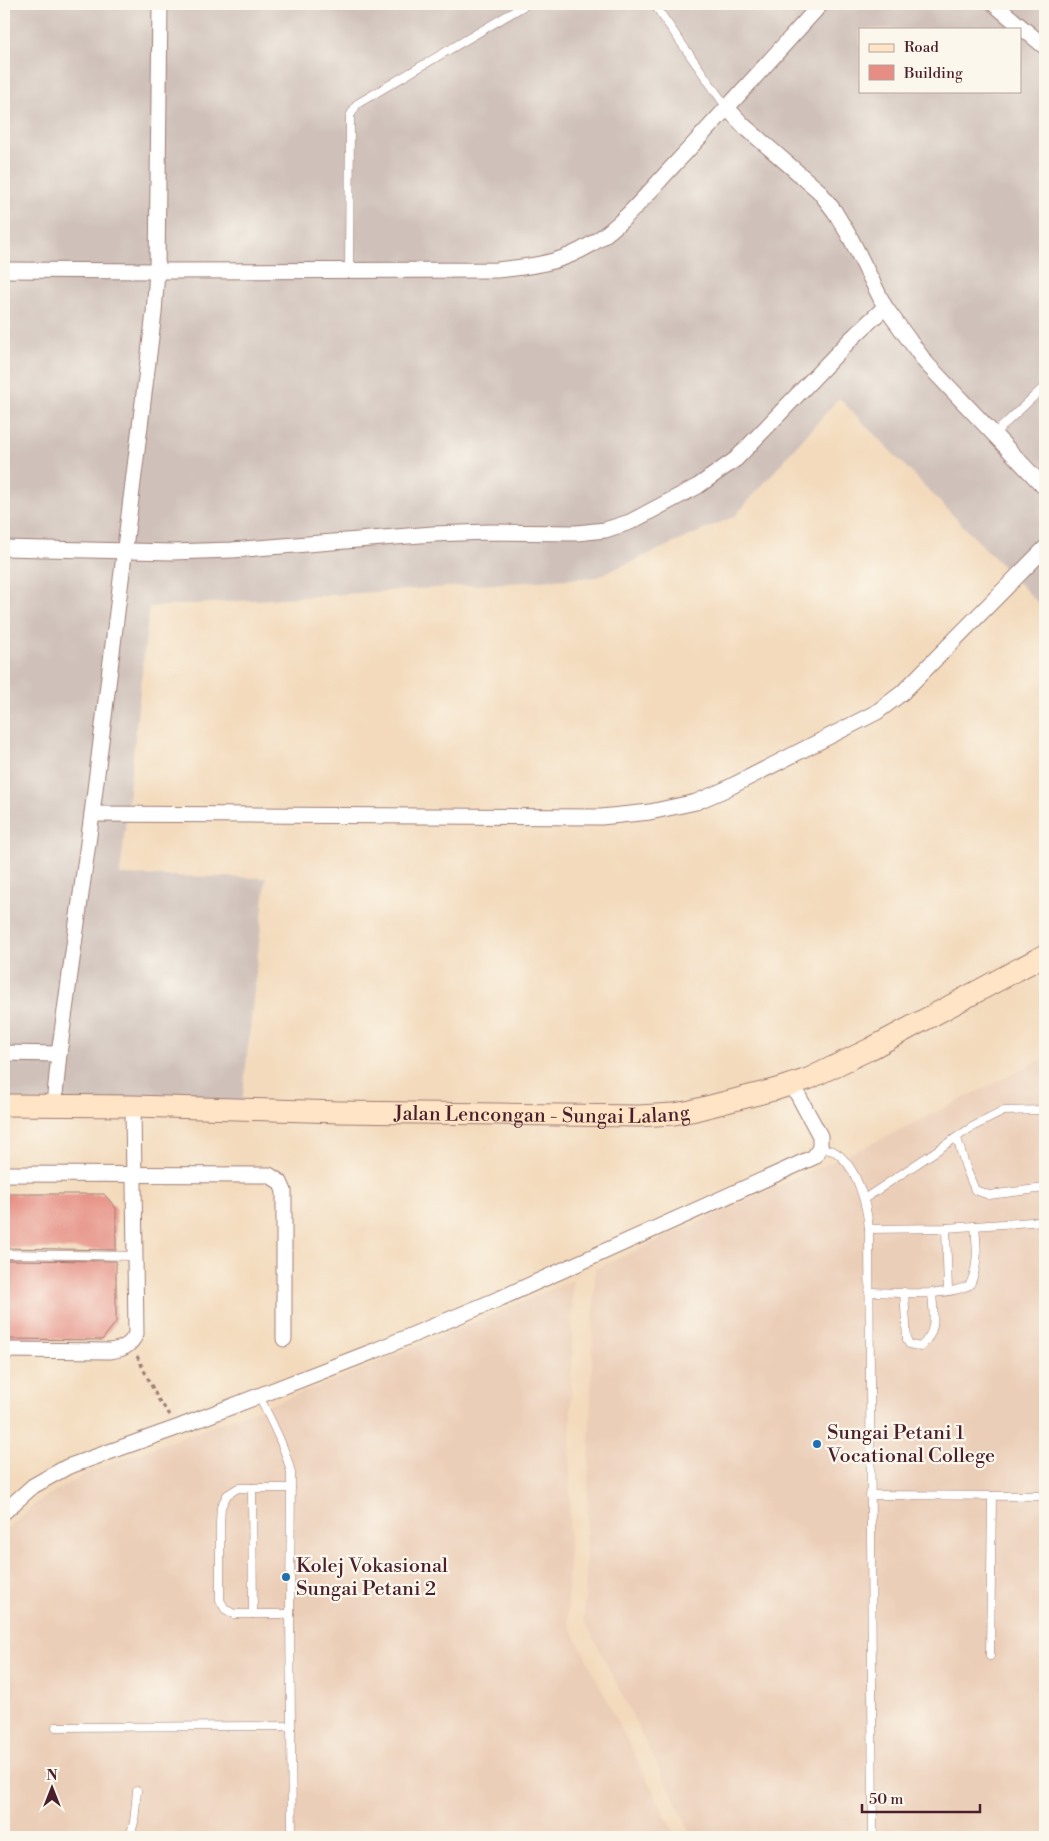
<svg xmlns="http://www.w3.org/2000/svg" width="1049" height="1841" font-family="'Libre Bodoni',serif">
<rect width="100%" height="100%" fill="#fbf7ec"/>
<filter id="ink" filterUnits="userSpaceOnUse"><feTurbulence type="fractalNoise" baseFrequency=".02" numOctaves="2"/><feDisplacementMap in="SourceGraphic" scale="10" xChannelSelector="R" yChannelSelector="G"/><feConvolveMatrix kernelMatrix="1 2 1 2 8 2 1 2 1" color-interpolation-filters="sRGB"/></filter>
<filter id="wash" filterUnits="userSpaceOnUse"><feTurbulence type="fractalNoise" baseFrequency=".0096" numOctaves="4" result="noise"/><feDisplacementMap in="SourceGraphic" scale="20" xChannelSelector="R" yChannelSelector="G"/><feGaussianBlur stdDeviation="1.12" result="paint"/><feColorMatrix in="noise" values="0 0 0 0 0 0 0 0 0 0 0 0 0 0 0 0 0 1.4 0 .05"/><feComposite in="paint" operator="in"/></filter>
<g filter="url(#wash)">
<rect width="100%" height="100%" fill="#f3dabc"/>
<!-- built -->
<g fill="#ebceb7">
<polygon points="1045,1058 1045,1837 693,1837 584,1619 595,1269 884,1138"/>
<polygon points="573,1280 568,1622 676,1837 4,1837 4,1532 37,1502 88,1472 341,1378"/>
</g>
<!-- industrial -->
<path fill="#cfc1ba" fill-rule="evenodd" d="M4,4H1045V610L839,398L735,516L597,577L149,607L120,875L266,878L241,1113L4,1109ZM860,29H1020V91H860Z"/>
<g id="blocks">
<!-- building -->
<g fill="#e68e83">
<polygon points="4,1194 104,1194 116,1208 116,1250 4,1248"/>
<polygon points="4,1260 116,1261 116,1322 102,1340 4,1339"/>
</g>
</g>
</g>
<g filter="url(#ink)">
<use href="#blocks" fill-opacity="0" stroke="#9e7c74" stroke-width="1"/>
<g fill="none" stroke-linecap="round" stroke-linejoin="round">
<defs>
<g id="lane">
<polyline points="654,4 727,108"/>
<polyline points="349,270 350,116 357,104 527,4"/>
<polyline points="993,435 1045,386"/>
<polyline points="957,1138 966,1168 975,1190 989,1195 1045,1188"/>
<path d="M820,1148C825,1149 831,1150 835,1152C857,1166 867,1205 869,1229L873,1837"/>
<polyline points="864,1199 972,1127 1004,1111 1045,1110"/>
<polyline points="946,1228 948,1291"/>
<polyline points="869,1229 946,1228 1045,1221"/>
<polyline points="4,1254 135,1256"/>
<path d="M869,1292C899,1292 943,1298 970,1285C979,1265 977,1247 975,1226"/>
<path d="M904,1292L907,1340L909,1344L920,1347C939,1331 933,1314 932,1292"/>
<path d="M259,1396C271,1421 285,1446 291,1473L290,1614L292,1837"/>
<polyline points="252,1488 253,1614"/>
<polyline points="870,1495 1045,1496"/>
<polyline points="290,1614 234,1614 225,1609 220,1600 220,1523 221,1507 227,1495 238,1488 291,1488"/>
<polyline points="990,1656 992,1496"/>
<polyline points="56,1727 290,1726"/>
<polyline points="130,1837 134,1822 137,1791"/>
</g>
<g id="street">
<polyline points="994,4 1045,47"/>
<polyline points="727,108 744,126 819,191 835,212 851,239 885,307 926,363 1045,488"/>
<path d="M4,270L157,271L497,270C526,267 555,264 581,250C618,231 645,196 673,166C723,113 772,58 821,4"/>
<polyline points="4,548 172,552 232,550 433,534 489,532 577,533 605,530 630,522 698,486 736,459 851,339 885,307"/>
<polyline points="92,814 601,817 650,812 696,802 724,790 877,712 902,693 1045,548"/>
<polyline points="4,1053 59,1054"/>
<polyline points="54,1105 59,1054 92,814 154,313 157,271 160,4"/>
<polyline points="4,1174 269,1175 280,1182 284,1191 284,1339"/>
<path d="M4,1350L110,1351C123,1349 130,1346 136,1334L133,1106"/>
<polyline points="4,1512 33,1486 67,1467 179,1427 374,1351 501,1298 814,1157 820,1148 820,1136 792,1084"/>
</g>
<g id="secondary">
<path id="s1" d="M4,1105L133,1106L340,1112L638,1116L674,1114L691,1111L777,1089L808,1079L870,1049L1045,955"/>
</g>
</defs>
<!-- lane casing -->
<use href="#lane" stroke="#9e7c74" stroke-width="9"/>
<!-- street casing -->
<use href="#street" stroke="#9e7c74" stroke-width="17"/>
<!-- secondary casing -->
<use href="#secondary" stroke="#9e7c74" stroke-width="23"/>
<!-- path -->
<polyline stroke="#9e7c74" stroke-width="3" stroke-dasharray="4 4" stroke-linecap="butt" points="137,1356 158,1399 170,1415"/>
<!-- lane -->
<use href="#lane" stroke="#fff" stroke-width="8"/>
<!-- street -->
<use href="#street" stroke="#fff" stroke-width="15"/>
<!-- secondary -->
<use href="#secondary" stroke="#ffe4c6" stroke-width="21"/>
</g>
</g>
<!-- markers -->
<g fill="#1f6fb2" stroke="#fbf7ec" stroke-width="2">
<circle cx="817" cy="1444" r="5"/>
<circle cx="286" cy="1577" r="5"/>
</g>
<g text-anchor="middle" stroke-width="4.5" stroke-linejoin="round" paint-order="stroke">
<!-- street labels -->
<g font-size="20" fill="#4a1f2b" stroke="#fbf7ec">
<text dy="7" stroke="none"><textPath href="#s1" startOffset="538">Jalan Lencongan - Sungai Lalang</textPath></text>
</g>
<!-- poi labels -->
<g font-size="20" fill="#4a1f2b" stroke="#fbf7ec" text-anchor="start">
<text x="827" y="1439">Sungai Petani 1<tspan x="827" dy="23">Vocational College</tspan></text>
<text x="296" y="1572">Kolej Vokasional<tspan x="296" dy="23">Sungai Petani 2</tspan></text>
</g>
</g>
<!-- margin -->
<rect width="1049" height="1841" fill="none" stroke="#fbf7ec" stroke-width="20"/>
<!-- legend -->
<rect x="859" y="28" width="162" height="65" fill="#fbf7ec" stroke="#b4a19f"/>
<rect x="869" y="44" width="25" height="8" fill="#ffe4c6" stroke="#b4a19f"/>
<text x="904" y="52" font-size="15" fill="#4a1f2b">Road</text>
<rect x="869" y="65" width="25" height="15" fill="#e68e83" stroke="#b4a19f"/>
<text x="904" y="78" font-size="15" fill="#4a1f2b">Building</text>
<!-- north arrow -->
<g transform="translate(52 1788)" stroke="#fbf7ec" stroke-width="4" paint-order="stroke">
<path d="M0-4L9 19L0 12L-9 19Z" fill="#4a1f2b"/>
<text y="-8" font-size="14" font-weight="bold" text-anchor="middle" fill="#4a1f2b">N</text>
</g>
<!-- scale -->
<path d="M862 1804v8h118v-8" fill="none" stroke="#4a1f2b" stroke-width="2.5"/>
<text x="869" y="1804" font-size="15" fill="#4a1f2b" stroke="#fbf7ec" stroke-width="4" paint-order="stroke">50 m</text>
</svg>
